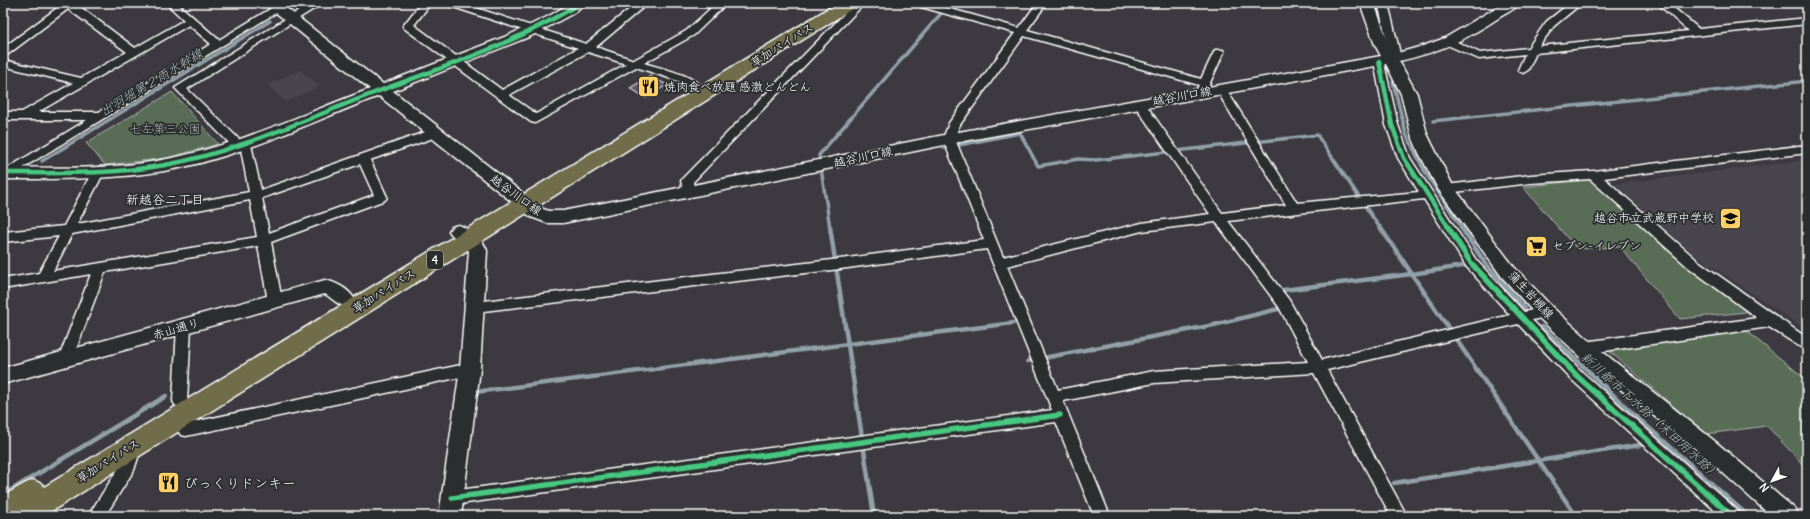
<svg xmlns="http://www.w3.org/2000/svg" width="1810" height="519" font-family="Delius,'Klee One',sans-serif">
<rect width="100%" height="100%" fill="#3c3a40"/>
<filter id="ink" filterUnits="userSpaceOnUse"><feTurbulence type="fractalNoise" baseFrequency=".025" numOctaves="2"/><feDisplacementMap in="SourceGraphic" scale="8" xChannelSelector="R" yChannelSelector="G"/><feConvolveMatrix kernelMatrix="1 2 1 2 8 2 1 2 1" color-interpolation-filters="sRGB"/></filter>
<g filter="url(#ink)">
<!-- built -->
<g fill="#48444d">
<polygon points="300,70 320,86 286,102 267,85"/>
<polygon points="1807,160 1807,330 1691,252 1615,184"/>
</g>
<!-- green -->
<g fill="#596c57" stroke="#acb6ab">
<polygon points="172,92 218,144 167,158 105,165 86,143"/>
<polygon points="1592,179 1741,303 1746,312 1680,319 1620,247 1577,249 1523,187"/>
<polygon points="1745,330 1807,380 1807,416 1806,416 1807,418 1807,469 1767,426 1706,434 1609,351"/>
</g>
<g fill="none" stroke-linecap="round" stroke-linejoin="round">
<!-- stream-far1 -->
<g stroke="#92a1a8" stroke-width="3.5">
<polyline points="298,4 300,3"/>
<polyline points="1393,82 1406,134 1425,172 1462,228"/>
<polyline points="1433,121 1807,81"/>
<polyline points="944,148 1020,133 1038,166 1079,159 1096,160 1317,135 1380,228"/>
<polyline points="42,161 270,21"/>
<polyline points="3,185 5,184"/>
<polyline points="830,228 819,155 950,3"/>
</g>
<!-- stream -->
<g stroke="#92a1a8" stroke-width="4.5">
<polyline points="830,227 874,516"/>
<polyline points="1380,227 1576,516"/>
<polyline points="1461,227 1485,263 1524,308"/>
<polyline points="1283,290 1412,274 1469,265"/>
<polyline points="1542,327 1633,414 1748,516"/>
<polyline points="1028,361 1214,325 1278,309"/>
<polyline points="475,392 1013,323"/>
<polyline points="1394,483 1647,444"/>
<polyline points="3,495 166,396"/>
</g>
</g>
<!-- building -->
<polygon fill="#655a6a" stroke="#fff" points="650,76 667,85 646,98 630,88"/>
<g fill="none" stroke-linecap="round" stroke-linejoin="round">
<defs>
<g id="street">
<path d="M64,3H75L135,48L184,20L166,3H177L219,40L280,3H292L3,180V171L87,120H3V112H22L73,83L3,66V60L81,78L127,52L68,9L7,55L3,56V48ZM189,25L211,44L99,112H38Z"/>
<path d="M311,3H323L187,89L241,141L246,139L250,140L261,190L431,130H439L441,133L439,136L370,160L387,197L385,200L271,242L282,301L280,305L275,306L270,305L268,301L258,246L105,272L72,360L70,364L65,366L60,364L58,360L91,274L3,289V279L39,273L59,236L3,242V232L64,226L91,174L93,171H101L103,174L77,224L249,192L241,149H235L175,88ZM360,164L374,195L269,233L262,198ZM250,200L257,237L53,271L72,234Z"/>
<path d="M421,3H431L414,25L502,90L578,48L447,5L446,3H461L586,44L637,3H648L596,47L634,60L686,31L711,8L700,5L699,3H715L723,7L694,35L644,63C659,68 692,74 701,87L700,89H692L681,82L636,67L535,123L531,122L404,28L403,26ZM588,52L626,64L536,114L509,95Z"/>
<polygon points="843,3 853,3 860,8 693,182 695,192 693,195 685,195 681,181 683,178 849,9 843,6"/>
<path d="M913,3H929L1019,28L1037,3H1047L1027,30L1201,79L1215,50H1223L1224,52L1207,89L1202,92L1197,89L1199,85L1024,36L959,126L955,139L1003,257L1142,223L1210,214L1134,104L1140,101L1144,102L1222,213L1286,205L1216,89L1221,86L1226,89L1297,203L1419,192L1398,158L1386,125L1374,61L1379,58L1383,59L1398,125L1410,158L1476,260L1524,312L1545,307L1550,308L1552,312L1550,316L1532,320L1582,372L1738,511L1740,516H1721L1572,380L1518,324L1327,370L1407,516H1391L1314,373L1154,383L1063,401L1110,516H1094L1056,422L452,505L446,503L444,498L446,493L452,491L1052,410L987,249L840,269L475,312L470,311L468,307L470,303L475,302L840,259L984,240L943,139L949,123L1015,33L914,5ZM1424,199L1466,266L1510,315L1322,360L1289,300L1228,221ZM1216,222L1279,307L1308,362L1154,371L1058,390L1007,266L1142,231Z"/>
<polygon points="1378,3 1388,3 1401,58 1400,60 1396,61 1391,58"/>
<polygon points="1570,3 1582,3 1554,26 1539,46 1688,31 1657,3 1668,3 1699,29 1807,18 1807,24 1536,53 1528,70 1523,73 1518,70 1525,54 1479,59 1445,44 1444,42 1449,39 1453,40 1480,53 1528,48 1546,22"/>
<polygon points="1807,145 1807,153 1604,178 1698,261 1807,338 1807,351 1769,327 1584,354 1579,352 1577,348 1579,344 1584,342 1757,318 1688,267 1590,179 1531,183 1446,193 1442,192 1440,189 1442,186 1446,185 1531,175 1593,171"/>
<polygon points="184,322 189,323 191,327 187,401 185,405 180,407 175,405 173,401 177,327 179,323"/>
<path d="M470,363L475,365L477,369L475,373L470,375L186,436L181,435L169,419L171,415C180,411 183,417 189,423Z"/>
<polygon points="134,438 139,440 142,445 134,470 105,516 88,516 122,463 129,440"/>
</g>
<g id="secondary">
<path d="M264,3H280L383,84L507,36L549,16L571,3H587L572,14L531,36L393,91L543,209L549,211H563L964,131L1381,56L1375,45L1360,3H1374L1389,45L1394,54L1423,46L1445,38L1504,3H1520C1516,9 1506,13 1500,17C1467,39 1438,53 1399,61L1417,94L1427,134L1453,186L1514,267L1552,307L1599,349L1717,443L1795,509L1798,516H1771L1703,455L1585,361L1538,317L1502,277L1438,189L1419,153L1411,134L1401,94L1386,64L964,141L563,223H547L531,217L379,96C308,123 239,158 164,171C111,180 57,179 3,179V167C57,168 113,170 167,159C238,145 303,114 370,89Z"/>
<path d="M458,225C469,228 484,240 487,251L480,369L461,516H439L460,369L469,251L452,235L449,231L452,227Z"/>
<path d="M325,280C337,283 349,289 355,300L353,305C340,309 335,300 325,294L3,384V368Z"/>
</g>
<polygon id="highway" points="837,3 857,3 855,7 44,516 3,516 3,496 24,484 33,480 42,484 44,487"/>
</defs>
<!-- street casing -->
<use href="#street" stroke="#fff" stroke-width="3"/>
<!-- secondary casing -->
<use href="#secondary" stroke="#fff" stroke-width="3"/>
<!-- highway casing -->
<use href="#highway" stroke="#fff" stroke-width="3"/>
<!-- street -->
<use href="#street" fill="#2a2d2e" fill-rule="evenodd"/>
<!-- secondary -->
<use href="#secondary" fill="#2a2d2e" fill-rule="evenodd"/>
<!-- highway -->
<use href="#highway" fill="#716d4b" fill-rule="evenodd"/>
<defs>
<g id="cycleway-far1">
<polyline points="1379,61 1392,125 1404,158 1449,228"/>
<path d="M3,173C57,173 111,175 165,165C242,151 314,115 387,88C452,64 521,41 580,3"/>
</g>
<g id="cycleway">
<polyline points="1448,227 1471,263 1577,376 1732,516"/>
<polyline points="452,498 1060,415"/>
</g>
</defs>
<!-- cycleway-far1 casing -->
<use href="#cycleway-far1" stroke="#2a2d2e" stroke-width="6"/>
<!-- cycleway casing -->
<use href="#cycleway" stroke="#2a2d2e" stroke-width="8"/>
<!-- cycleway-far1 -->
<use href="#cycleway-far1" stroke="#46c982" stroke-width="4.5"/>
<!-- cycleway -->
<use href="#cycleway" stroke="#46c982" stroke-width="5.5"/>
</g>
</g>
<!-- icons -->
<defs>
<symbol id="restaurant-square" viewBox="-11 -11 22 22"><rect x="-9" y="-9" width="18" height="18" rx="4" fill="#ffd166" stroke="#2a2d2e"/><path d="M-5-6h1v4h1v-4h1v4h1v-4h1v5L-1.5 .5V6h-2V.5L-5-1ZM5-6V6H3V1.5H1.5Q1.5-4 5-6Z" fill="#111"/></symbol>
<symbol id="school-square" viewBox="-11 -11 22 22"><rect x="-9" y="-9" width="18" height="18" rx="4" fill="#ffd166" stroke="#2a2d2e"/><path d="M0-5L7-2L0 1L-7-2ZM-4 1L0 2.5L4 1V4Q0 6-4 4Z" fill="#111"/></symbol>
<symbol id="supermarket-square" viewBox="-11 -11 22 22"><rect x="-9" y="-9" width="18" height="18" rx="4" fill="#ffd166" stroke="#2a2d2e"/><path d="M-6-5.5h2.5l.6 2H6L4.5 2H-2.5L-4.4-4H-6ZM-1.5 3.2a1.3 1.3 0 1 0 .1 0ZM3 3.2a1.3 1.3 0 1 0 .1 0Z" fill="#111"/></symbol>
</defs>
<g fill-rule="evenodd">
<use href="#restaurant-square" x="636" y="74" width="25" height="25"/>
<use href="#school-square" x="1718" y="206" width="25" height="25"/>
<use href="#supermarket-square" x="1524" y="234" width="25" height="25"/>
<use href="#restaurant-square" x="156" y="470" width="25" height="25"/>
</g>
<g text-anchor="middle" stroke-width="3.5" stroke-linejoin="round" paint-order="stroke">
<!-- shield labels -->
<rect fill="#2a2d2e" stroke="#bfc0c0" stroke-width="1" x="427" y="251" width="16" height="18" rx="3"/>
<g font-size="11" font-weight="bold" fill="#fff">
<text x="435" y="264">4</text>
</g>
<!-- street labels -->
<g font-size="12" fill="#fff" stroke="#2a2d2e">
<text transform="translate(782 45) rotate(-32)" y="4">草加バイパス</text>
<text transform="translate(1182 96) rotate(-10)" y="4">越谷川口線</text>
<text transform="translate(863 157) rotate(-12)" y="4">越谷川口線</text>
<text transform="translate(516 195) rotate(36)" y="4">越谷川口線</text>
<text transform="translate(384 291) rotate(-32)" y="4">草加バイパス</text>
<text transform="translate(1531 295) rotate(47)" y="4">蒲生岩槻線</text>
<text transform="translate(176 329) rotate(-16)" y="4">赤山通り</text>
<text transform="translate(108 461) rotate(-32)" y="4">草加バイパス</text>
</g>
<!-- poi labels -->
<g font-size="12" fill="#fff" stroke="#2a2d2e" text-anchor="start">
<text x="664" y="91">焼肉食べ放題 感激どんどん</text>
<text x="1714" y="222" text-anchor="end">越谷市立武蔵野中学校</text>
<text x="1552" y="250">セブン-イレブン</text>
</g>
<!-- park labels -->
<g font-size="12" fill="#acb6ab" stroke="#2a2d2e">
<text x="165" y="133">七左第三公園</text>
</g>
<!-- water labels -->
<g font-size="13" font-style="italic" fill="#aeb8be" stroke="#2a2d2e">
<text transform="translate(151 82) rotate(-31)" y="5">出羽堀第２雨水幹線</text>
<text transform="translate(1651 415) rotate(42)" y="5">新川都市下水路（末田用水路）</text>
</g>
<!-- neighbourhood labels -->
<g font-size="13" fill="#fff" stroke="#2a2d2e">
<text x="165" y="204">新越谷二丁目</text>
</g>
<!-- near-poi labels -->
<g font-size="14" fill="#fff" stroke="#2a2d2e" text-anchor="start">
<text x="184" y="488">びっくりドンキー</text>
</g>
</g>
<!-- margin -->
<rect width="1810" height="519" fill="none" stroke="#2a2d2e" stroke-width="16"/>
<rect x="8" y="8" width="1794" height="503" fill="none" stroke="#fff" stroke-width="1.5" filter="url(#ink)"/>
<!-- north arrow -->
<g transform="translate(1772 481) rotate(230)" stroke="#2a2d2e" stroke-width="3" paint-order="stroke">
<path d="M0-3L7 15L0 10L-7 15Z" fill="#ffffff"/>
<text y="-6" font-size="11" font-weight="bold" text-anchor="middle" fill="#ffffff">N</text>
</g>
</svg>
